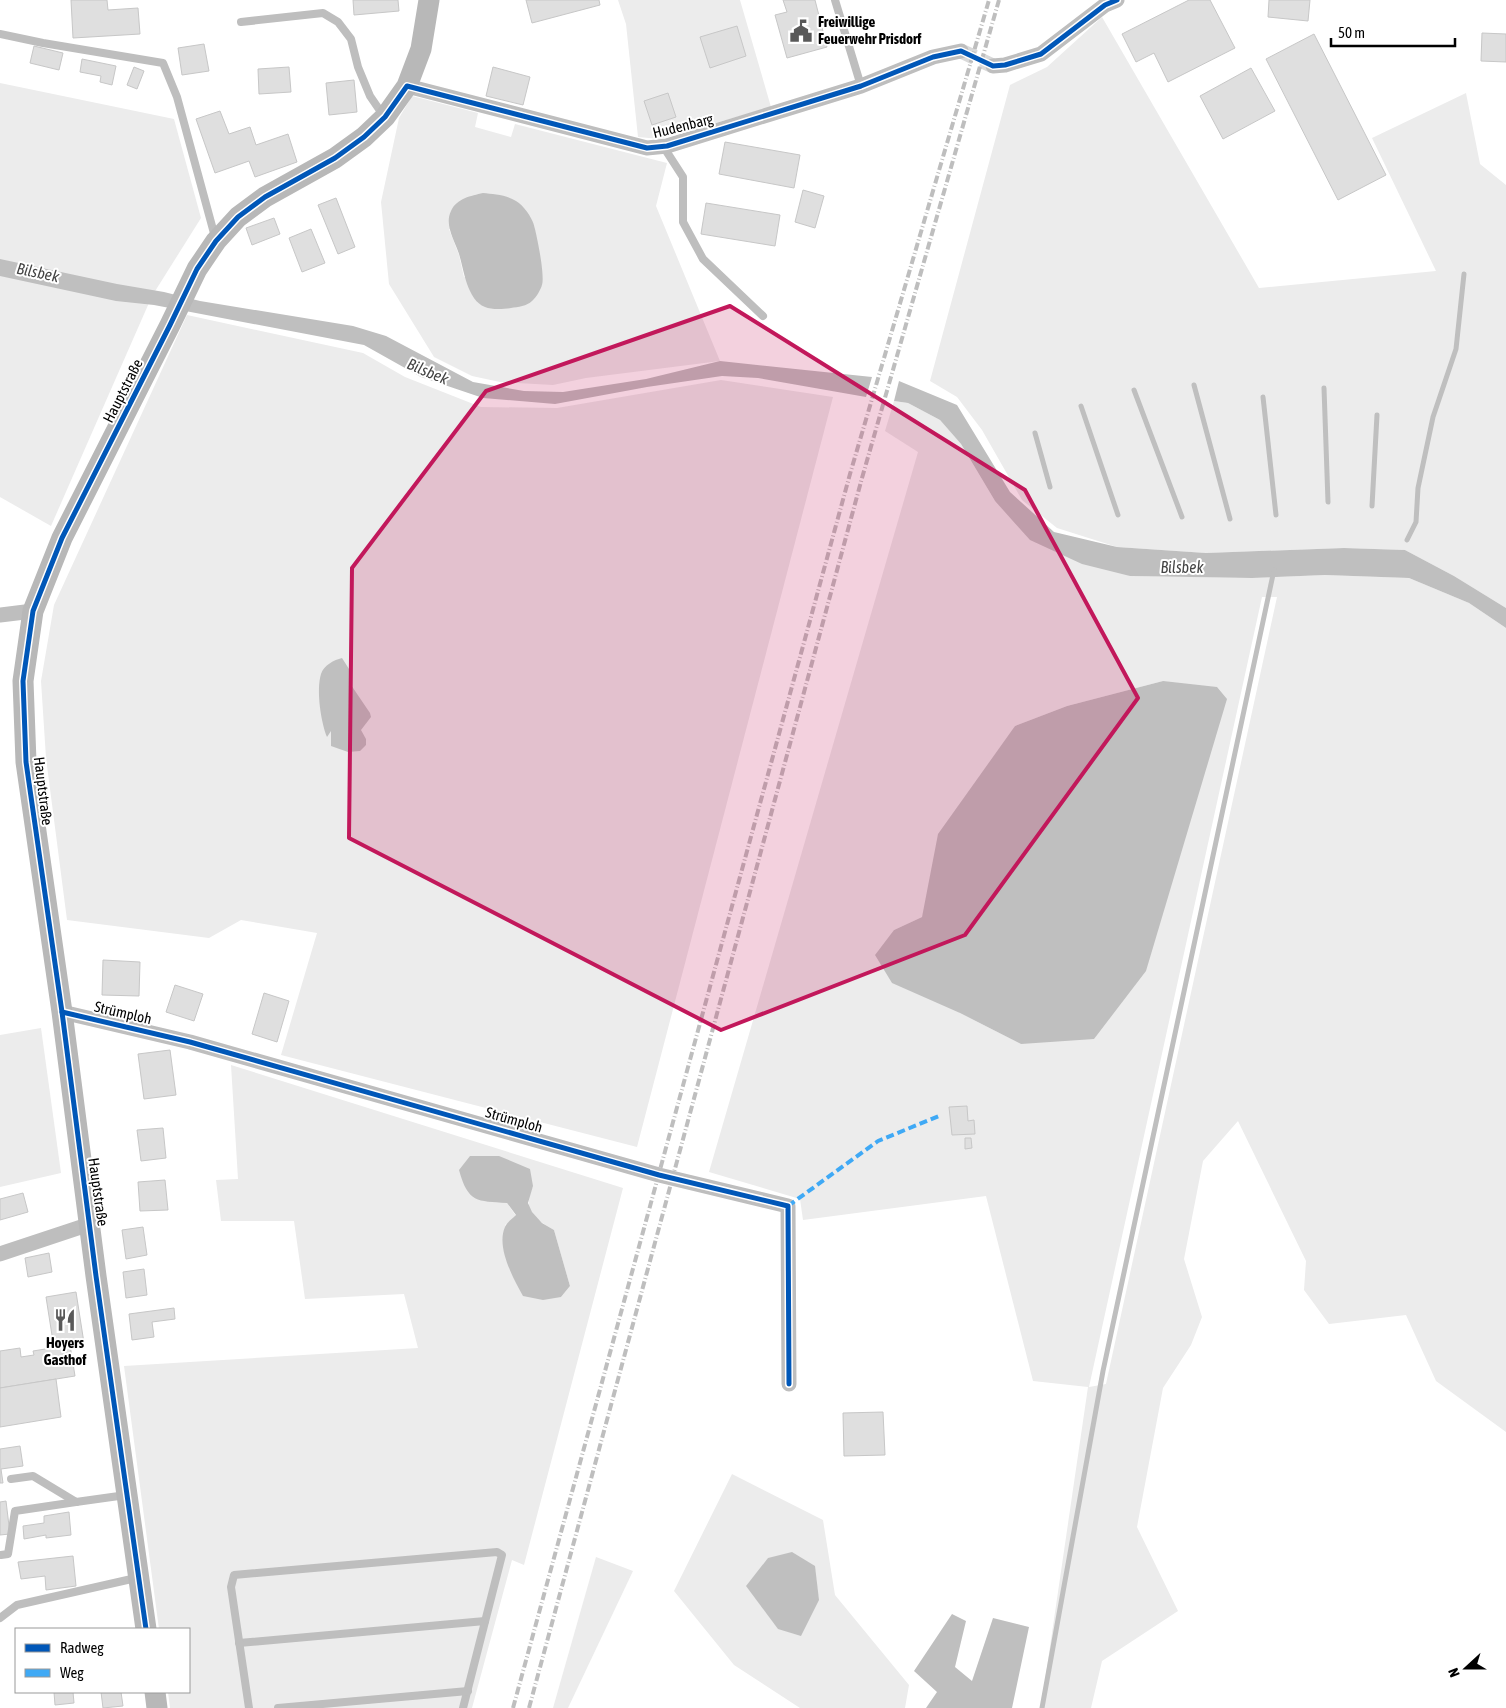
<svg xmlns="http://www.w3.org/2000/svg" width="1506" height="1708" font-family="'Asap Condensed',sans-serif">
<rect width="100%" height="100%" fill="#fff"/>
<!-- green -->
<g fill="#ececec" fill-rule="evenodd">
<polygon points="618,0 740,0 771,107 660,139 638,137 626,24"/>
<polygon points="1102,17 1259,288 1436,271 1372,138 1466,93 1480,164 1506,185 1506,608 1454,576 1405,550 1344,548 1206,553 1117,547 1057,528 1022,500 982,430 957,397 930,381 1010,85 1047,67"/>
<polygon points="0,83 174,119 201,218 152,296 51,526 0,497"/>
<path d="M412,96L478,113L475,127L511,137L515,124L667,163L656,206L720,361L586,378L553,385L500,382L472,376L434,357L389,284L381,202L399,118ZM534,224L542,272V286L464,277L459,255L449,229Z"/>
<polygon points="187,315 363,353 405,377 481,407 557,408 721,380 833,397 637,1147 281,1055 317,933 241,920 209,938 67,920 46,758 41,681 54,605"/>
<path d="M894,401L908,403L940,420L961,444L995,501L1130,576L1252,578L1325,575L1409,578L1469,603L1506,628V1432L1436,1381L1406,1315L1329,1324L1304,1290L1306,1261L1238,1121L1203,1161L1184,1259L1202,1317L1191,1345L1163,1388L1137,1527L1178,1611L1102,1661L1091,1708H1041L1088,1387L1033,1381L986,1196L803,1220L800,1199L709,1172L918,452L885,431ZM1262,597H1277L1106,1384L1089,1387ZM1163,681L1021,1044L960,1013L894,930L922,917L1015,726L1067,706Z"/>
<polygon points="41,1028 61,1173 0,1187 0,1035"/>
<path d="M231,1065L623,1188L524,1565L512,1560L472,1708H170L168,1692H189V1629H159L124,1366L418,1348L404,1294L305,1299L294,1221H221L216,1180L238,1179ZM533,1186C531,1191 529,1196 529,1201C527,1215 544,1224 554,1230L570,1286L561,1297L505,1225L516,1216L507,1203Z"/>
<polygon points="732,1474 823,1520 835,1595 909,1685 905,1708 800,1708 734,1665 674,1591"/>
<polygon points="596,1557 633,1571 568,1708 553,1708"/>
</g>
<!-- water -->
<g fill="#bfbfbf">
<path d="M483,193C493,194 507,195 516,201C524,206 531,216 534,225C537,236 545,275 542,285C541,289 536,298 532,301C527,306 518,307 511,308C504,309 492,310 485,307C467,300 464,270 459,254C455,241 444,225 451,211C457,198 471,196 483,193Z"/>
<polygon points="0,259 117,284 164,292 200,301 353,326 386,336 473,382 524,391 563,392 646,379 720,361 872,377 866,397 758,378 722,376 647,387 555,404 483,398 421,377 364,345 154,305 116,301 0,276"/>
<polygon points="899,381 957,405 1010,492 1054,532 1117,547 1206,553 1344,548 1405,550 1454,576 1506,608 1506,628 1469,603 1409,578 1325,575 1252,578 1130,576 1082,564 1030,540 995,501 961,444 940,420 908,403 894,401"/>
<path d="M342,658L349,669V682L370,713L371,717L361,730L366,739V745L360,751L348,752L331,746V731L327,737C321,722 316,690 321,674C324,665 334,660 342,658Z"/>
<polygon points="1163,681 1217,687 1227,699 1146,971 1094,1039 1021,1044 960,1013 892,983 875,955 894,930 922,917 938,834 1015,726 1067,706"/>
<path d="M470,1156H499L530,1169L533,1186L528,1203L532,1212L542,1223L554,1230L570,1286L561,1297L543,1300L523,1296C513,1278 496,1247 505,1227C507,1222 512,1219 516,1215L507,1203C477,1201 468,1203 459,1170Z"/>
<polygon points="792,1552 815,1566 819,1600 801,1636 778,1629 746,1586 768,1558"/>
<polygon points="952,1614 966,1621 955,1667 972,1681 993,1618 1029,1627 1012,1708 926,1708 937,1692 914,1671"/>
</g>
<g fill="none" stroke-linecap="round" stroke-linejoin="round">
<!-- stream -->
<g stroke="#bfbfbf" stroke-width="5">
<polyline points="1194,385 1230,519"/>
<polyline points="1324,388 1328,502"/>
<polyline points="1134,390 1182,517"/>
<polyline points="1263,397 1276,515"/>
<polyline points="1081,406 1118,515"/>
<polyline points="1035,433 1050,487"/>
<polyline points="1372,506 1377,415"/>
<polyline points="1407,540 1416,522 1418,488 1433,417 1456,349 1464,274"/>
<polyline points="1042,1708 1103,1371 1274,570"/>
</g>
</g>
<!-- building -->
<g fill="#dfdfdf" stroke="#c7c7c7">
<polygon points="71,0 107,0 108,10 138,8 140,34 73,38"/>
<polygon points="353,0 398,0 399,11 354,15"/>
<polygon points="526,0 599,0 600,5 532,23"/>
<polygon points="783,0 815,0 827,47 787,58 775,15 787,12"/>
<polygon points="1189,0 1210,0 1235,48 1168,82 1154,53 1136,62 1122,34"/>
<polygon points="1269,0 1310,0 1308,21 1268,17"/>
<polygon points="737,26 746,56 710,68 700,37"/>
<polygon points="1482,33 1506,34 1506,62 1481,61"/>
<polygon points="1314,34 1386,175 1338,200 1266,59"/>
<polygon points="204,44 209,71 182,75 178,48"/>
<polygon points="34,46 63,53 59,70 30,63"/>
<polygon points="82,59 116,66 112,85 100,82 101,76 80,72"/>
<polygon points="134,67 144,71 137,89 127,85"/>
<polygon points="289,67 291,92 259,94 258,69"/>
<polygon points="493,67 530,77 523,105 486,96"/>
<polygon points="1251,68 1275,111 1223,139 1200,96"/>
<polygon points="354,80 357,112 329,115 326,83"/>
<polygon points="668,93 676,117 652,125 644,101"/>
<polygon points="220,111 229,134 250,127 256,145 288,134 297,162 255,177 249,161 215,173 196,119"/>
<polygon points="725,142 800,155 794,188 719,174"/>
<polygon points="803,190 824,196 815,228 795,222"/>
<polygon points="336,198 355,247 338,254 318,205"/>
<polygon points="706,203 780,215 775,246 701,234"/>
<polygon points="274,218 280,234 252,245 246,228"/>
<polygon points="311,229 325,263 302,272 289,238"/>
<polygon points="103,960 140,962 139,996 102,995"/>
<polygon points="175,985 203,994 194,1021 166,1012"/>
<polygon points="264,993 289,1001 277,1042 252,1034"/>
<polygon points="170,1050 176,1095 144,1099 138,1054"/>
<polygon points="967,1106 968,1121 974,1120 975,1134 952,1135 949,1107"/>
<polygon points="163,1128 166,1158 141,1161 137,1130"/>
<polygon points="965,1138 971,1138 972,1148 965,1149"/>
<polygon points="165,1180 168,1210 140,1211 138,1182"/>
<polygon points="23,1193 28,1212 0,1220 0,1199"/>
<polygon points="143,1227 147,1255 126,1259 122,1230"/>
<polygon points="49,1253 52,1272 28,1277 25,1258"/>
<polygon points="144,1269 147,1295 126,1298 123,1272"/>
<polygon points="76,1292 84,1343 54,1348 46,1297"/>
<polygon points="174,1308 175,1319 152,1322 154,1337 132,1340 129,1314"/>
<polygon points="70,1345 75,1376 0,1388 0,1351 20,1348 21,1357 34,1355 33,1351"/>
<polygon points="56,1379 61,1417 0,1427 0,1388"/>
<polygon points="883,1412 885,1455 844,1456 843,1413"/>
<polygon points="20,1446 23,1466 1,1469 3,1483 0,1483 0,1449"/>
<polygon points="6,1501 10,1534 0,1535 0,1502"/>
<polygon points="69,1512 71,1535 46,1538 46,1535 24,1539 23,1526 44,1523 44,1516"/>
<polygon points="73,1556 76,1586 46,1590 45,1576 21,1579 18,1562"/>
<polygon points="54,1692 73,1692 74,1703 55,1705"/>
<polygon points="101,1692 121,1692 123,1706 103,1708"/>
</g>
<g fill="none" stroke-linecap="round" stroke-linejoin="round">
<!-- minor-tunnel -->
<polyline stroke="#d9d9d9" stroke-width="15" stroke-dasharray="15 8" stroke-linecap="butt" points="961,51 993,66"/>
<!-- service -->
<g stroke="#bebebe" stroke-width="8">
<polyline points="835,0 861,86"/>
<polyline points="241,22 323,13 338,22 351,39 358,67 370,96 383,115"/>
<polyline points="0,34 43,43 163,63 177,97 215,237"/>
<polyline points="663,146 683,177 683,222 703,259 763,316"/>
<polyline points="11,1479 33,1476 76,1502 126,1495"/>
<polyline points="1,1555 8,1554 15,1511 76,1502"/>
<polyline points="0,1618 17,1605 136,1578"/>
<polyline points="239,1643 485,1621"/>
<polyline points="249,1708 231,1587 234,1575 497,1552 502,1555 463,1708"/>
<polyline points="278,1708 468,1691"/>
</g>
<!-- minor -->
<g stroke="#bebebe" stroke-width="15">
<polyline points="993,66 1005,65 1041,54 1105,5 1117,0"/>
<polyline points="407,86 647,148 667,146 861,86 933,57 961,51"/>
<polyline points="0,615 33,611"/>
<polyline points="62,1012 190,1042 659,1175 788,1206 789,1384"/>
<polyline points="0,1254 90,1224"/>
</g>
<!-- secondary -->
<g stroke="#b8b8b8" stroke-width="21">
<polyline points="146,1629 96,1276 62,1012 26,762 23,681 33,611 62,538 170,325 197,269 216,241 238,217 265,197 335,158 364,137 385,117 407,86 421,49 429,0"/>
<polyline points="155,1692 157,1708"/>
</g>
<!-- rail -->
<g stroke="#bebebe" stroke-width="4" stroke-dasharray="8 2.5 1 2.5" stroke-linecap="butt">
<polyline points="513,1708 850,474 989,0"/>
<polyline points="529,1708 862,478 999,0"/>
</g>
<!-- quiet -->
<polyline stroke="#3fa9f5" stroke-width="4" stroke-dasharray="8 4" stroke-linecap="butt" points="788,1206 878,1141 939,1116"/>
<defs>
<g id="cycleway">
<polyline points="62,1012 190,1042 659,1175 788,1206 789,1384"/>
<polyline points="146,1629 96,1276 62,1012 26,762 23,681 33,611 62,538 170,325 197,269 216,241 238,217 265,197 335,158 364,137 385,117 407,86 647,148 667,146 861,86 933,57 961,51 993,66 1005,65 1041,54 1105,5 1117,0"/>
</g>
</defs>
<!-- cycleway casing -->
<use href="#cycleway" stroke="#fff" stroke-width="8"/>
<!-- cycleway -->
<use href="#cycleway" stroke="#0057b8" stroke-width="5"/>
</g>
<!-- marked area -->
<path fill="#c2185b" fill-opacity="0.2" stroke="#c2185b" stroke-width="4" stroke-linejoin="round" d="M730,306L1025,490L1138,698L965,935L721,1030L349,838L352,568L486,391Z"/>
<!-- icons -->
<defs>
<symbol id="civic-bare" viewBox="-9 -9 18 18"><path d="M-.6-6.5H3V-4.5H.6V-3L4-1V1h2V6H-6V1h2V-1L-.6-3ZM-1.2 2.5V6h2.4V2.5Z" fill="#595959" stroke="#fff" stroke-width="2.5" paint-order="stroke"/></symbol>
<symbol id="restaurant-bare" viewBox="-9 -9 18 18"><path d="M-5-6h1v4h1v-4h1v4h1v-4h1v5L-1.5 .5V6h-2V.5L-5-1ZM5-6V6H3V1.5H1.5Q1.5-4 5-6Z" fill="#595959" stroke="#fff" stroke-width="2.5" paint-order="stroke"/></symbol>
</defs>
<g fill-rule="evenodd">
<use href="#civic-bare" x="785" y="15" width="32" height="32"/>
<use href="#restaurant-bare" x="49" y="1304" width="32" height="32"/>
</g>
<g text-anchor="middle" stroke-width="4" stroke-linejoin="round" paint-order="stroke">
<!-- poi labels -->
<g font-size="15" font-weight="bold" fill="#000" stroke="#fff" text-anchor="start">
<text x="818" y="27">Freiwillige<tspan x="818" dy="17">Feuerwehr Prisdorf</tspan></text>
<text x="65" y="1348" text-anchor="middle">Hoyers<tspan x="65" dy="17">Gasthof</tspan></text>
</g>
<!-- street labels -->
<g font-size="15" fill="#000" stroke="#fff">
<text transform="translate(683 126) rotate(-14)" y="5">Hudenbarg</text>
<text transform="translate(123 391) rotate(-63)" y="5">Hauptstraße</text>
<text transform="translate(43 791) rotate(83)" y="5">Hauptstraße</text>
<text transform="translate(123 1013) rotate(13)" y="5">Strümploh</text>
<text transform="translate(514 1120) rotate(16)" y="5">Strümploh</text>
<text transform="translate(98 1192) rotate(82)" y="5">Hauptstraße</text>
</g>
<!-- water labels -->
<g font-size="16" font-style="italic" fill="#444" stroke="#fff">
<text transform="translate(38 272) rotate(12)" y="6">Bilsbek</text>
<text transform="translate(428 371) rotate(23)" y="6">Bilsbek</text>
<text x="1182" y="573">Bilsbek</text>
</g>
</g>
<!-- legend -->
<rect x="15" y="1628" width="175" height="65" fill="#ffffff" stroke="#999999"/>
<rect x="25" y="1644" width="25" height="8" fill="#0057b8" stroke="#999999"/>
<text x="60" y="1653" font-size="15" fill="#000000">Radweg</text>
<rect x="25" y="1669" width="25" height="8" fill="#3fa9f5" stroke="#999999"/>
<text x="60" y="1678" font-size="15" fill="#000000">Weg</text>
<!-- north arrow -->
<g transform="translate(1466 1668) rotate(249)" stroke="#ffffff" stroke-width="4" paint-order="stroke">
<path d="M0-4L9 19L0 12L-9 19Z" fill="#000000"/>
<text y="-8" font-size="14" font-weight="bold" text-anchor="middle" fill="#000000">N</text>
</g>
<!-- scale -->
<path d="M1331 38v8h124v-8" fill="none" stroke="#000000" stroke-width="2.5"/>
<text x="1338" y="38" font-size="15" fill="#000000" stroke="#ffffff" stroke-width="4" paint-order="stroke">50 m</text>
</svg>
